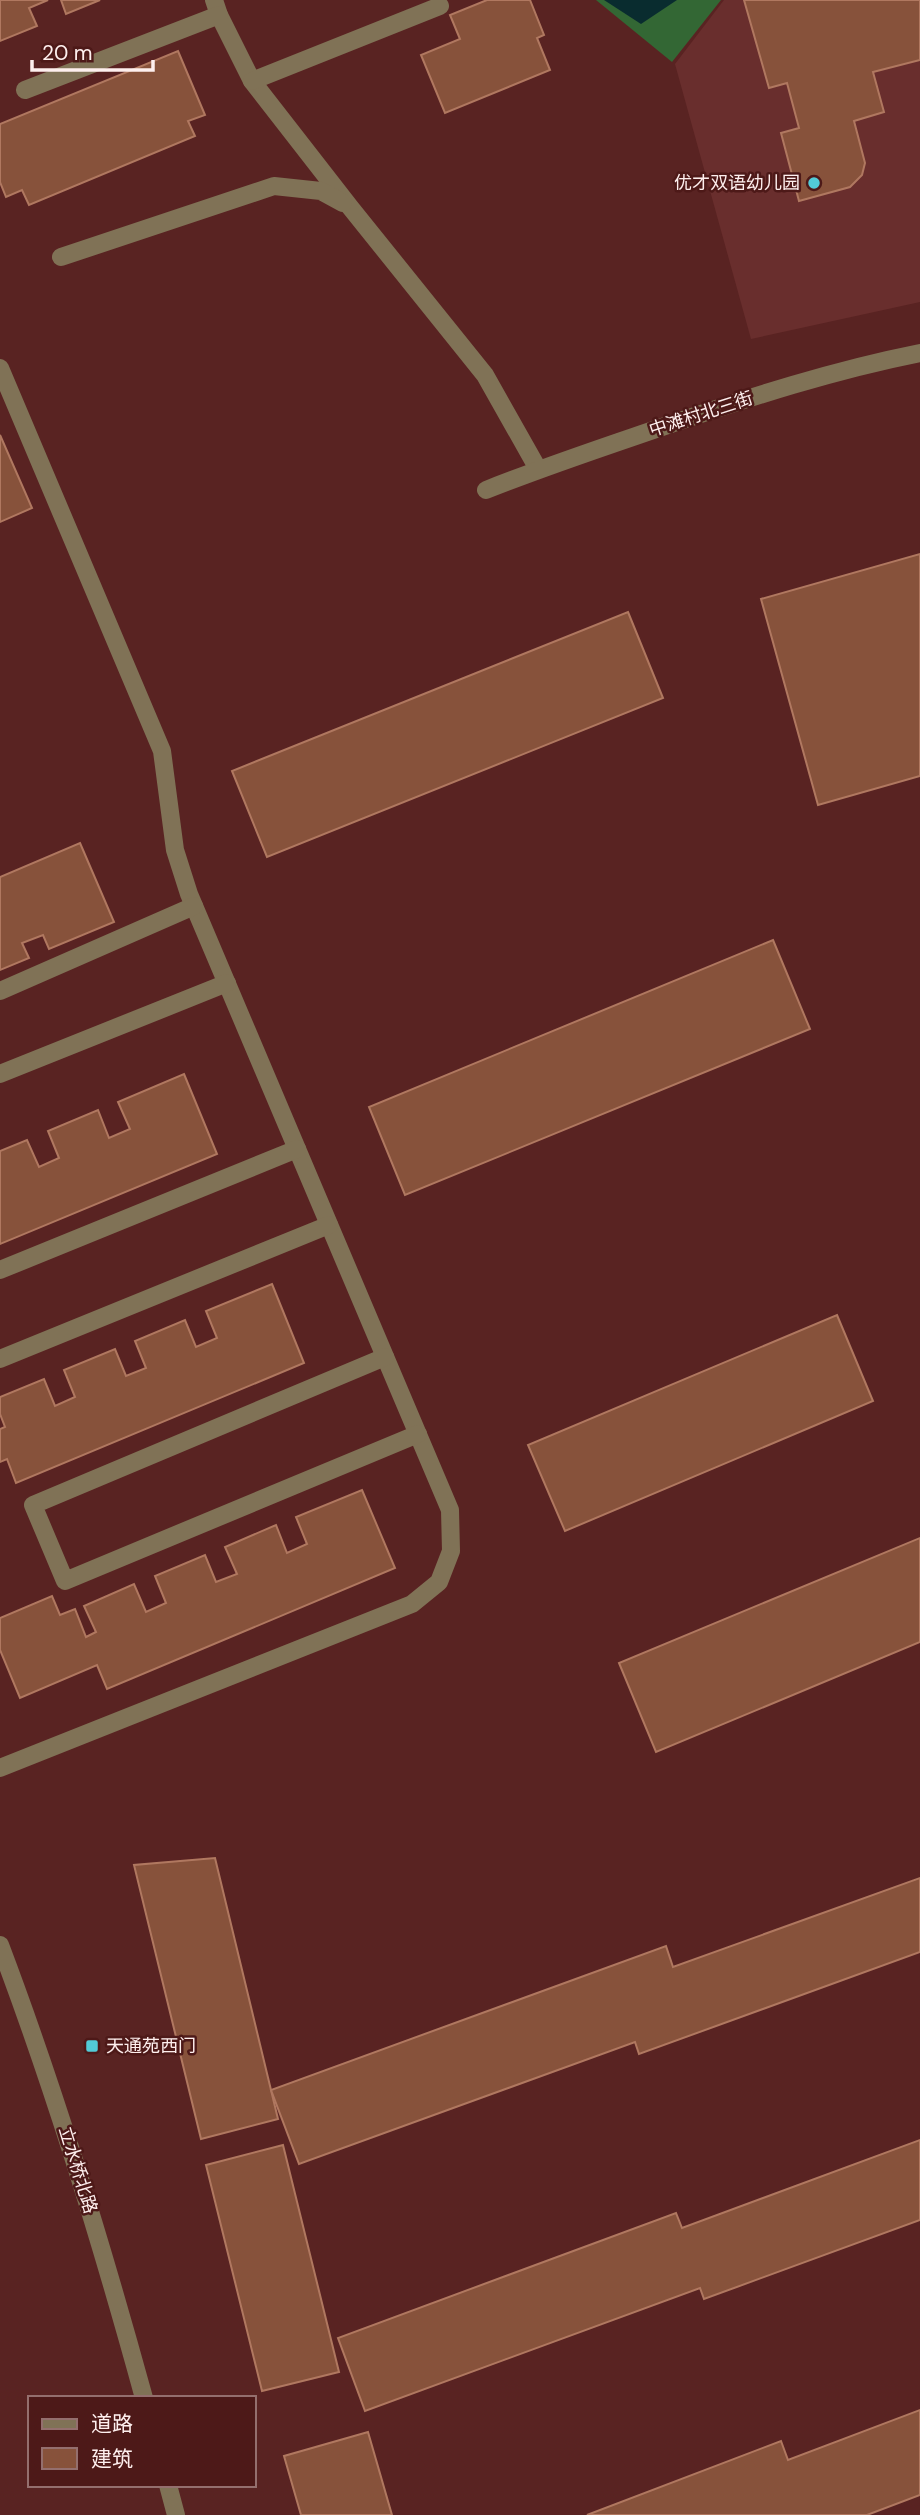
<svg xmlns="http://www.w3.org/2000/svg" width="920" height="2515" font-family="'DM Sans','Noto Sans SC',sans-serif">
<rect width="100%" height="100%" fill="#592322"/>
<!-- built -->
<polygon fill="#692e2d" points="724,0 920,0 920,302 751,339 675,64"/>
<!-- green -->
<polygon fill="#336734" points="596,0 721,0 672,62"/>
<!-- water -->
<polygon fill="#092c2f" points="604,0 677,0 641,24"/>
<!-- building -->
<g fill="#87523b" stroke="#b07860" stroke-width="2">
<polygon points="0,0 48,0 29,8 37,26 0,41"/>
<polygon points="61,0 100,0 66,14"/>
<polygon points="487,0 530,0 544,35 537,38 550,70 445,113 421,55 460,39 450,15"/>
<polygon points="744,0 920,0 920,60 873,72 884,112 854,121 865,163 862,175 850,187 799,201 781,133 799,128 787,83 769,88"/>
<polygon points="178,51 205,115 188,121 195,136 29,205 22,190 6,197 0,182 0,124"/>
<polygon points="0,435 32,508 0,522"/>
<polygon points="920,554 920,776 818,805 761,599"/>
<polygon points="628,612 663,698 267,857 232,771"/>
<polygon points="80,843 114,922 49,949 43,935 22,943 29,958 0,970 0,877"/>
<polygon points="773,940 810,1029 405,1195 369,1107"/>
<polygon points="184,1074 217,1154 0,1244 0,1151 27,1140 39,1167 59,1158 48,1131 98,1110 109,1138 130,1129 118,1102"/>
<polygon points="272,1284 304,1363 16,1483 7,1459 0,1462 0,1429 5,1427 0,1414 0,1397 44,1379 55,1406 75,1397 64,1370 115,1349 126,1376 146,1368 135,1341 185,1320 196,1347 217,1338 206,1311"/>
<polygon points="837,1315 873,1401 565,1531 528,1445"/>
<polygon points="362,1490 395,1568 107,1689 97,1665 20,1698 0,1650 0,1618 52,1596 60,1615 75,1609 86,1637 96,1632 84,1606 134,1584 146,1612 166,1603 155,1576 205,1555 216,1582 237,1574 225,1547 276,1525 287,1553 307,1544 296,1517"/>
<polygon points="920,1538 920,1642 656,1752 619,1663"/>
<polygon points="215,1858 278,2119 201,2139 134,1865"/>
<polygon points="920,1878 920,1952 639,2054 635,2042 299,2164 271,2090 666,1946 673,1967"/>
<polygon points="920,2140 920,2220 704,2299 700,2288 365,2411 338,2338 676,2213 682,2228"/>
<polygon points="283,2145 339,2372 262,2391 206,2165"/>
<polygon points="920,2410 920,2495 867,2515 587,2515 781,2441 788,2460"/>
<polygon points="368,2432 392,2515 301,2515 284,2456"/>
</g>
<g fill="none" stroke-linecap="round" stroke-linejoin="round">
<!-- minor -->
<g stroke="#807256" stroke-width="18">
<polyline points="214,0 219,15 252,81 350,207 485,375 538,469"/>
<polyline points="252,81 440,6"/>
<polyline points="25,90 219,15"/>
<polyline points="61,257 274,186 321,191 343,203"/>
<polyline points="0,368 162,751 175,850 189,894 450,1510 451,1551 439,1582 412,1604 0,1768"/>
<path d="M486,490C546,466 607,446 668,425C751,397 834,370 920,353"/>
<polyline points="0,991 194,906"/>
<polyline points="0,1074 227,983"/>
<polyline points="0,1270 297,1149"/>
<polyline points="385,1357 33,1505 65,1581 418,1434"/>
<polyline points="0,1359 329,1225"/>
<path d="M0,1945C56,2093 102,2245 144,2398"/>
<polyline points="168,2485 176,2515"/>
</g>
</g>
<!-- markers -->
<g fill="#52cbd7" stroke="#4d1918" stroke-width="2.5">
<circle cx="814" cy="183" r="7"/>
<rect x="85" y="2039" width="14" height="14" rx="3.5"/>
</g>
<g text-anchor="middle" stroke-width="5" stroke-linejoin="round" paint-order="stroke">
<!-- poi labels -->
<g font-size="18" fill="#feefee" stroke="#4d1918" text-anchor="end">
<text x="800" y="189">优才双语幼儿园</text>
<text x="106" y="2052" text-anchor="start">天通苑西门</text>
</g>
<!-- street labels -->
<g font-size="18" fill="#feefee" stroke="#4d1918">
<text transform="translate(701 414) rotate(-18)" y="6">中滩村北三街</text>
<text transform="translate(78 2170) rotate(73)" y="6">立水桥北路</text>
</g>
</g>
<!-- legend -->
<rect x="28" y="2396" width="228" height="91" fill="#4d1918" stroke="#946f6e" stroke-width="2"/>
<rect x="42" y="2419" width="35" height="10" fill="#807256" stroke="#946f6e" stroke-width="2"/>
<text x="91" y="2431" font-size="21" fill="#feefee">道路</text>
<rect x="42" y="2448" width="35" height="21" fill="#87523b" stroke="#946f6e" stroke-width="2"/>
<text x="91" y="2466" font-size="21" fill="#feefee">建筑</text>
<!-- scale -->
<path d="M32 60v10h121v-10" fill="none" stroke="#feefee" stroke-width="3.5"/>
<text x="42" y="60" font-size="21" fill="#feefee" stroke="#4d1918" stroke-width="5" paint-order="stroke">20 m</text>
</svg>
